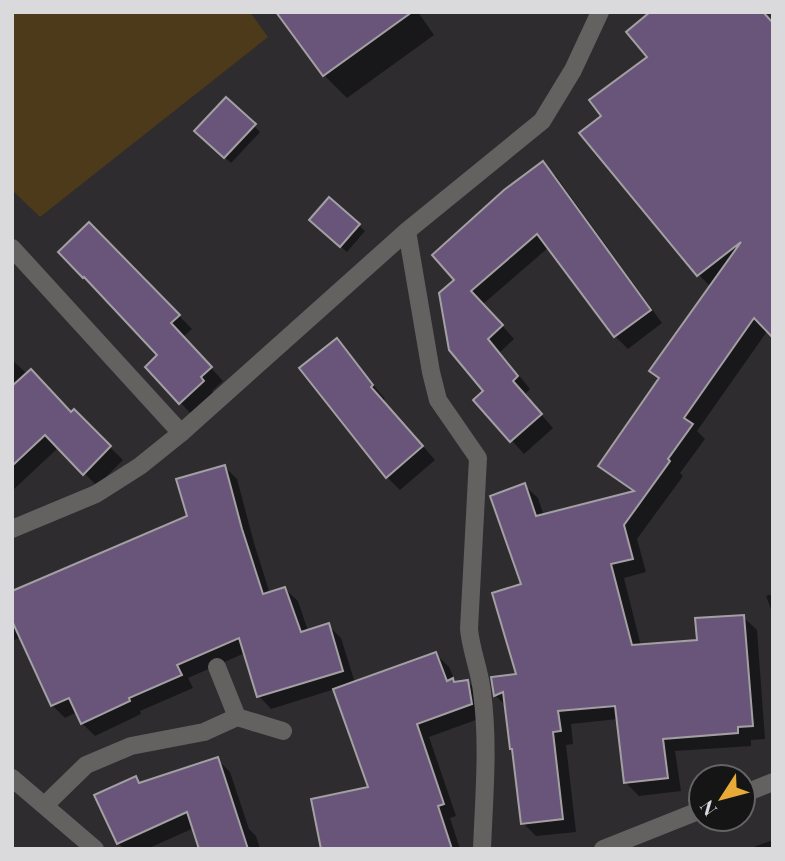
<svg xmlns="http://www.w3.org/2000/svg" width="785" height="861" font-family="'Playfair Display',serif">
<rect width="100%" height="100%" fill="#2e2c2f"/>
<!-- green -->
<polygon fill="#4c3a1a" points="12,12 250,12 268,37 40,217 12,190"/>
<!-- shadow -->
<g fill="#0007">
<polygon points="279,12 418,12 434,35 347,98 324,75"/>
<polygon points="762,12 768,330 697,431 705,439 680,473 683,476 637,539 646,572 624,578 641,646 699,642 743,617 757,630 765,739 751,740 751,746 675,751 681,791 639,796 626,783 618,719 571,724 573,744 566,745 576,832 536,836 523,823 506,706 495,695 518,675 523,585 524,485 538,498 544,516 634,493 600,465 660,379 652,371 711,287 698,274"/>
<polygon points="254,126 260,132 231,163 203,137"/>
<polygon points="543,164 556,176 662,323 628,349 615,336 549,247 483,304 514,339 500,352 530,389 524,395 553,428 524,454 475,400 486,391 456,281"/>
<polygon points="329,200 365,231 347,252 317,226"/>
<polygon points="89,225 192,329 183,337 223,381 212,391 216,395 193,416 147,367 160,355"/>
<polygon points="337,341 385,399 383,400 435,460 400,490 387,477 301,368"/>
<polygon points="12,360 71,414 74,412 123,460 97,486 59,447 12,491"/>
<polygon points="225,467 237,479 254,543 270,594 285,589 298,601 308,631 328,625 341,638 355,683 436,654 449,667 456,683 468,682 481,695 484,717 429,737 456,816 450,818 460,849 323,849 371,788 335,689 271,709 259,696 245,653 188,678 193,688 140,711 141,714 95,736 82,723 77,712 65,718 52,705 21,637 12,641 12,592 189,517"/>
<polygon points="773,594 773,614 766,596"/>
<polygon points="217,759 230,772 249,829 256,836 260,849 200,849 194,828 147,849 124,849 118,843 135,778 142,784"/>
<polygon points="773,840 773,849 748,849"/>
</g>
<!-- building -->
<g fill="#6a557a" stroke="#a2a0a3" stroke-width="2">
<polygon points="276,12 412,12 323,76"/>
<polygon points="650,12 763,12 773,23 773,338 754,318 684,418 693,424 668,459 670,461 624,525 633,559 611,564 632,645 697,640 695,618 744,615 753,726 738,727 738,733 663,739 668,778 624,783 615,706 558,711 561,731 553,732 563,819 521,824 512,749 510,749 503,692 494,696 491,677 516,674 492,593 521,584 490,496 525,483 536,516 634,491 598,466 659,378 649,371 741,242 697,276 579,133 601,116 589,100 647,57 626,32"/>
<polygon points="226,97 256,124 224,158 194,131"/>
<polygon points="543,161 651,310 614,337 537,234 471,291 503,325 488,339 518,376 513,381 542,414 510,442 473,400 483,391 449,350 439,293 454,280 432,255 504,190"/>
<polygon points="329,197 360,224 340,247 309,220"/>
<polygon points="89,222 180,315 171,323 212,367 201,377 204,381 179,404 145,367 157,355 84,277 83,278 58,252"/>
<polygon points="337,338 373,385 371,387 423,446 386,478 299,368"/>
<polygon points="31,369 71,412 74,409 111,446 83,475 45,435 12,466 12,386"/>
<polygon points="225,465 242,529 263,594 285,587 301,632 329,623 343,671 257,697 239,638 177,665 182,675 129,698 130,701 81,724 69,698 51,706 12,621 12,591 187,516 176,479"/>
<polygon points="436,652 447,681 453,678 454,682 468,680 472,704 417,724 444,804 438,806 452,849 321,849 311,799 368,787 333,689"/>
<polygon points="218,757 248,849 199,849 187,812 117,844 94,795 136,776 139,783"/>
</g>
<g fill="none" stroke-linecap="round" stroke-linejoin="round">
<!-- street -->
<g stroke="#636261" stroke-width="18">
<path d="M407,231L431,372L438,400L478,458L469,629C471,651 480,671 482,692C489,744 484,797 482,849"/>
<polyline points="12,248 181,433"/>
<polyline points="12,529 96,494 140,466 181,433 407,231 542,121 573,70 600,12"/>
<polyline points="217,667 237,717"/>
<polyline points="12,778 95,849"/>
<polyline points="743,794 773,782"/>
<polyline points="45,805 86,765 131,746 204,732 237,717 283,731"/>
<polyline points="603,849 701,810"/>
</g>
</g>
<!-- border -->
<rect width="785" height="861" fill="none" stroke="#dad9db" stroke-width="28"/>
<!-- north arrow -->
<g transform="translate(722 798) rotate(234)"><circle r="33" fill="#161516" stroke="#646365" stroke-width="2"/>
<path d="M0-5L12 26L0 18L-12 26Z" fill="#e8ab37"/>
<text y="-10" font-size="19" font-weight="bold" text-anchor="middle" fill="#dad9db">N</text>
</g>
</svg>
